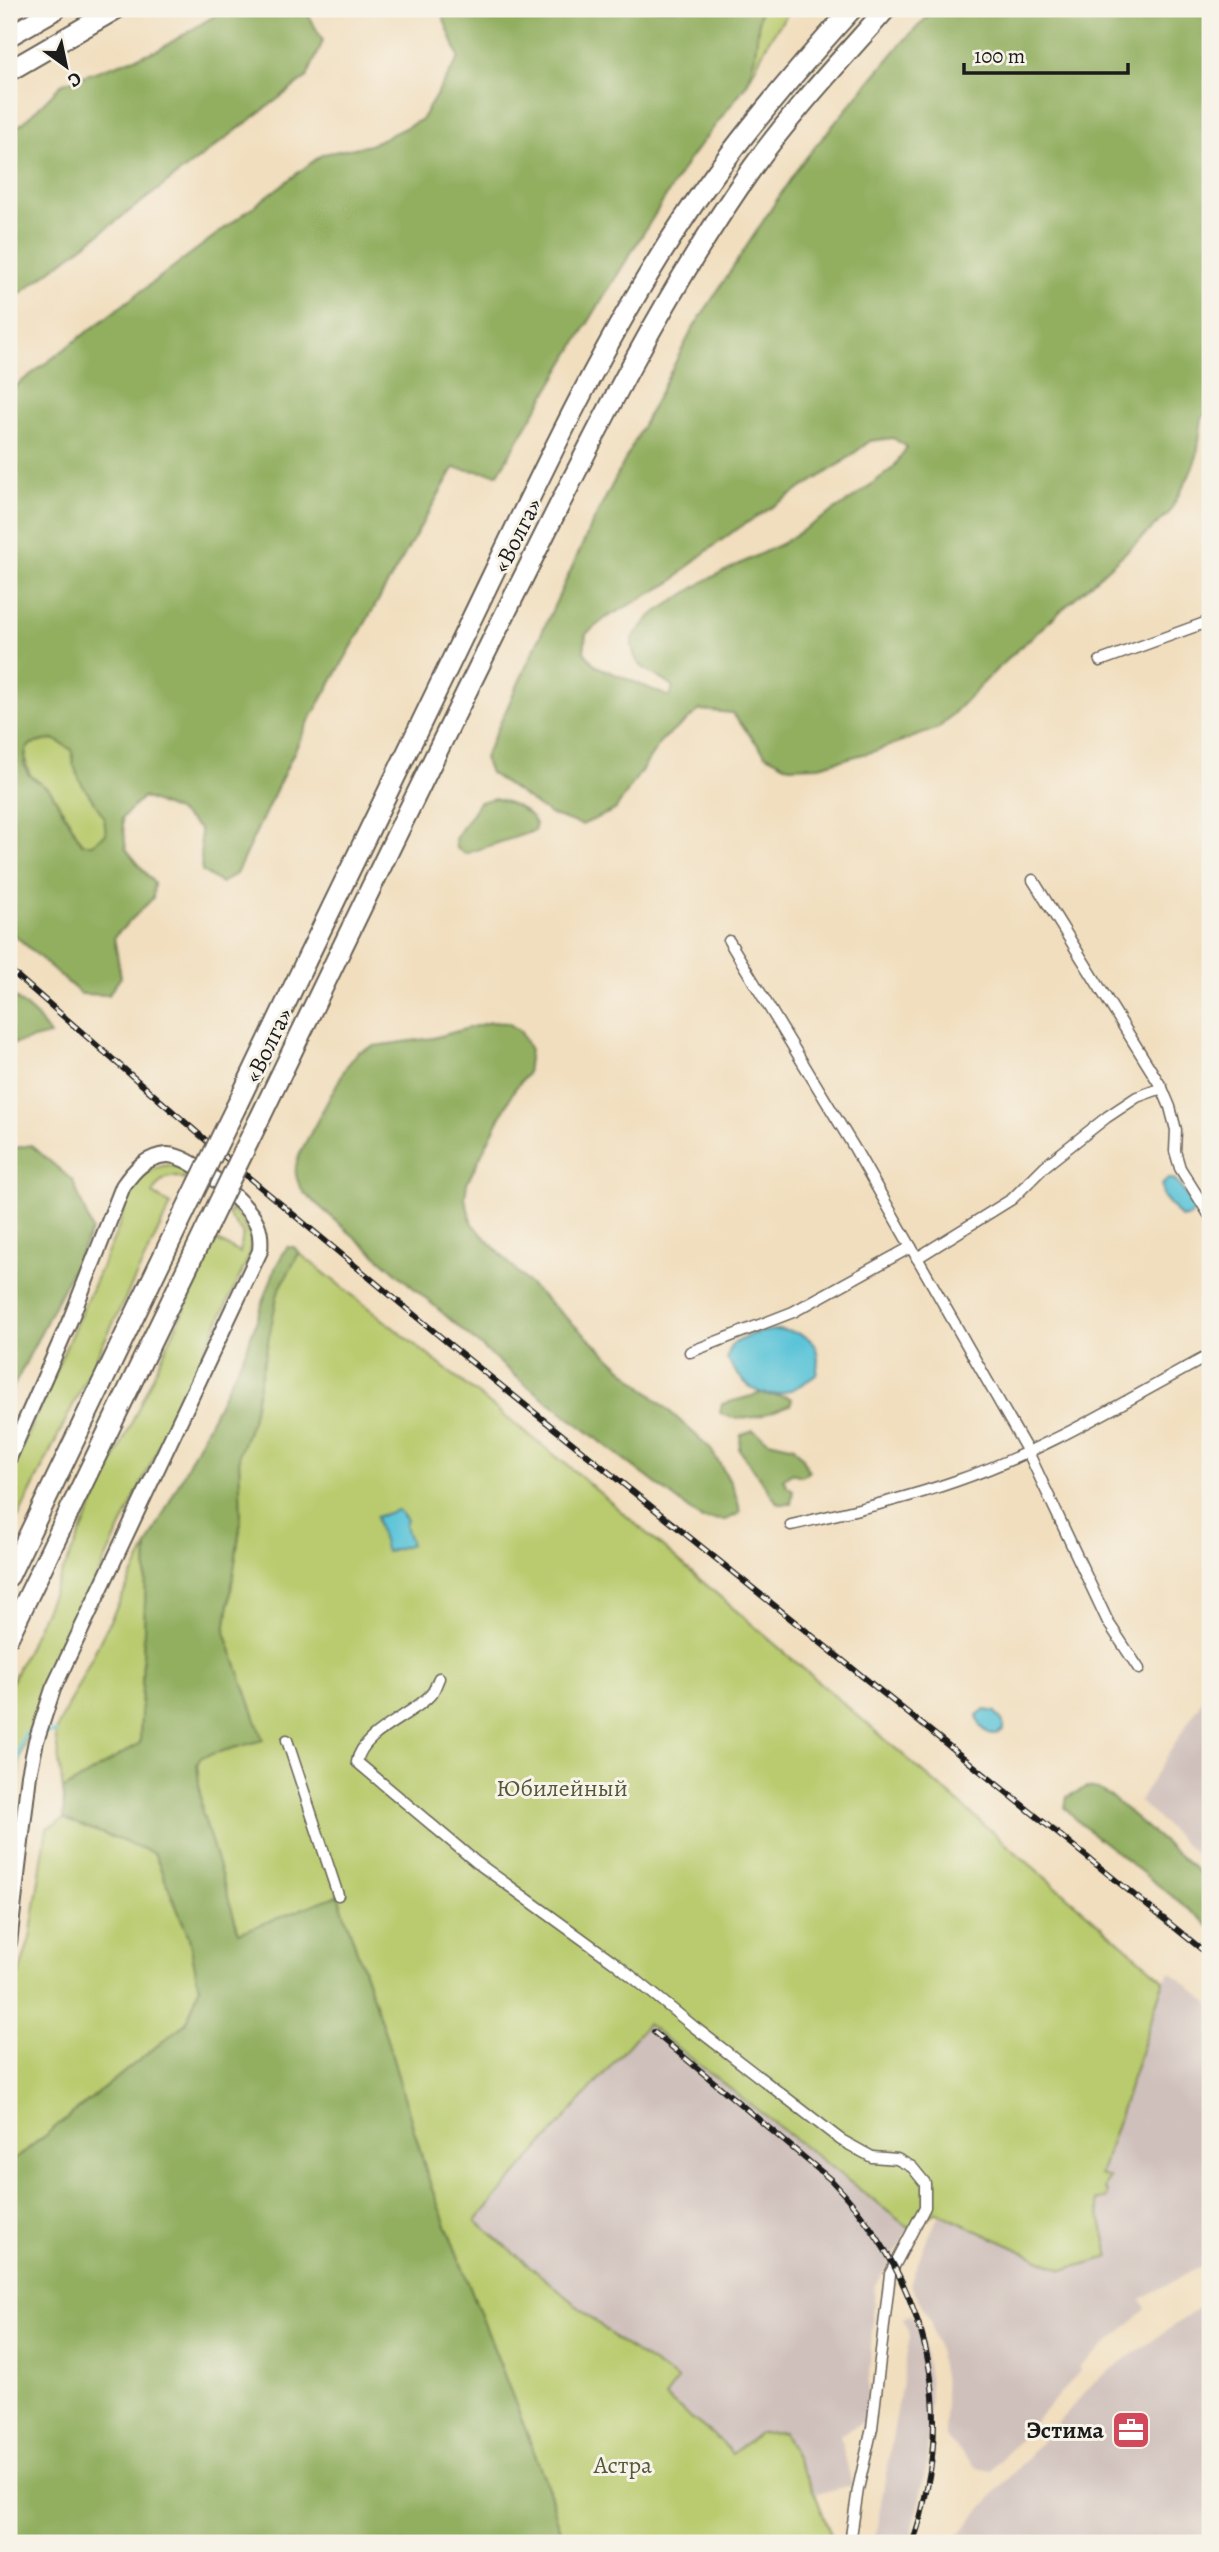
<svg xmlns="http://www.w3.org/2000/svg" width="1219" height="2552" font-family="Alegreya,serif">
<rect width="100%" height="100%" fill="#f7f3e8"/>
<filter id="ink" filterUnits="userSpaceOnUse"><feTurbulence type="fractalNoise" baseFrequency=".0143" numOctaves="2"/><feDisplacementMap in="SourceGraphic" scale="14" xChannelSelector="R" yChannelSelector="G"/><feConvolveMatrix kernelMatrix="1 2 1 2 8 2 1 2 1" color-interpolation-filters="sRGB"/></filter>
<filter id="wash" filterUnits="userSpaceOnUse"><feTurbulence type="fractalNoise" baseFrequency=".00686" numOctaves="4" result="noise"/><feDisplacementMap in="SourceGraphic" scale="28" xChannelSelector="R" yChannelSelector="G"/><feGaussianBlur stdDeviation="1.57" result="paint"/><feColorMatrix in="noise" values="0 0 0 0 0 0 0 0 0 0 0 0 0 0 0 0 0 1.4 0 .05"/><feComposite in="paint" operator="in"/></filter>
<g filter="url(#wash)">
<rect width="100%" height="100%" fill="#f1debe"/>
<!-- industrial -->
<g fill="#cfc0bb">
<polygon points="1210,1687 1210,1867 1139,1801"/>
<polygon points="1171,1972 1210,2003 1210,2261 1141,2299 1146,2309 1079,2368 1080,2371 992,2470 976,2467 945,2437 945,2387 938,2350 930,2320 910,2284 922,2251 940,2213 1063,2270 1110,2257 1096,2200 1104,2190 1099,2176 1164,1980"/>
<polygon points="648,2023 909,2228 875,2287 866,2420 840,2435 852,2485 815,2494 782,2432 759,2433 732,2454 723,2443 665,2397 678,2380 619,2341 476,2221"/>
<polygon points="1210,2300 1210,2543 951,2543 1095,2381"/>
<polygon points="911,2314 923,2339 930,2385 927,2465 910,2542 874,2543 910,2336 903,2319"/>
</g>
<!-- green -->
<g fill="#b9cb6e" stroke="#6a7445" stroke-width="2">
<polygon points="760,9 791,9 769,40 747,84 755,55"/>
<path d="M54,739L72,750L73,763L104,817L106,834L92,844H82C76,833 70,820 62,809C45,788 22,780 26,749L31,744Z"/>
<path d="M169,1165L188,1171L184,1180C170,1172 158,1180 153,1194L171,1205L9,1536V1476L118,1229C126,1201 135,1168 169,1165Z"/>
<path d="M231,1209C244,1223 254,1235 250,1255L45,1687L20,1757L9,1873V1688L216,1240L240,1253L243,1233L228,1215Z"/>
<polygon points="299,1253 572,1469 1164,1980 1100,2175 1109,2178 1104,2189 1107,2191 1106,2198 1096,2201 1110,2257 1063,2270 936,2212 909,2228 647,2024 476,2221 619,2341 678,2380 665,2397 723,2443 732,2454 759,2433 783,2432 815,2494 834,2543 563,2543 550,2493 430,2184 386,2036 338,1895 239,1934 202,1812 197,1764 201,1757 262,1739 225,1632 241,1521 239,1454 252,1420 278,1292"/>
<polygon points="147,1546 140,1743 63,1790 55,1732"/>
<polygon points="64,1819 154,1852 189,1937 199,1988 187,2022 9,2164 9,1980 19,1974 30,1938 47,1828"/>
</g>
<!-- forest -->
<g fill="#92af61" stroke="#57663e" stroke-width="2" fill-rule="evenodd">
<polygon points="226,9 305,9 323,41 307,77 9,302 9,132 24,122 63,83 158,50"/>
<path d="M440,9H760L755,55L747,84L688,161L600,303L498,474L454,468L307,725L236,874L221,883L202,871L200,829L177,811L143,797L122,818L126,849L154,883L153,898L114,937L121,977L108,995L81,994L9,930V391L323,154L370,145L421,120L459,58ZM54,739L72,750L73,763L80,781L104,817L106,834L92,844H82L51,791L28,774L24,764L26,750L31,744Z"/>
<path d="M935,9H1210V406L1202,419L1197,456L1190,474L1169,513L1002,664L939,728L875,751L819,766L789,767L766,755L732,713L700,710L662,740L615,810L582,825L550,814L490,773L484,758L591,526L692,330L799,166L899,46ZM893,438L907,447L893,468L852,499L781,544L708,579L652,615L632,638C632,673 651,669 673,687L670,697L596,666L584,652L586,634L607,617L672,582L695,560L734,531L840,464L870,441Z"/>
<path d="M495,798C511,803 529,809 536,824L534,831L465,854L456,848L455,839L479,802Z"/>
<polygon points="9,992 37,1017 50,1035 9,1045"/>
<path d="M490,1022L508,1023L521,1032L530,1050L527,1074L514,1090L467,1183L465,1198L472,1224L530,1285L710,1448C723,1470 737,1488 740,1513L726,1520L702,1519L520,1380L304,1193C294,1178 293,1168 301,1151L346,1067L358,1052L374,1046L433,1038Z"/>
<polygon points="31,1145 73,1181 92,1230 9,1396 9,1149"/>
<polygon points="287,1247 294,1247 299,1253 278,1292 252,1420 239,1454 241,1521 225,1632 263,1740 201,1757 197,1764 202,1812 239,1933 338,1895 386,2036 430,2184 550,2493 563,2543 9,2543 9,2164 187,2022 199,1988 189,1937 154,1853 64,1819 63,1790 140,1743 147,1546 246,1350 276,1266"/>
<path d="M762,1393C772,1398 782,1393 792,1399L790,1405C770,1413 741,1426 720,1413L722,1404Z"/>
<polygon points="753,1430 769,1441 794,1447 803,1458 809,1472 802,1476 791,1473 783,1479 787,1486 793,1490 791,1504 778,1504 739,1449 741,1435"/>
<polygon points="1087,1787 1098,1789 1111,1797 1210,1882 1210,1926 1082,1825 1065,1808 1067,1797"/>
</g>
<!-- water -->
<g fill="#5cc4d8" stroke="#3c707a" stroke-width="2">
<polygon points="1168,1179 1174,1179 1193,1204 1194,1211 1190,1216 1181,1218 1163,1196 1162,1185"/>
<path d="M774,1330C806,1331 824,1340 816,1375C776,1404 753,1402 727,1359L731,1345L752,1334Z"/>
<polygon points="398,1510 407,1520 405,1526 411,1544 386,1552 376,1517"/>
<path d="M985,1710L995,1712L1003,1722V1730C990,1740 980,1729 977,1716Z"/>
</g>
<g fill="none" stroke-linecap="round" stroke-linejoin="round">
<!-- stream -->
<g stroke="#5cc4d8" stroke-width="3.5">
<polyline points="42,1733 55,1732"/>
<polyline points="9,1838 20,1743 25,1733 35,1733"/>
</g>
</g>
</g>
<g filter="url(#ink)">
<g fill="none" stroke-linecap="round" stroke-linejoin="round">
<defs>
<g id="street">
<polyline points="1100,661 1210,621"/>
<polyline points="1033,880 1162,1088 1170,1107 1176,1130 1175,1151 1180,1168 1210,1216"/>
<polyline points="729,941 855,1149 1028,1452 1108,1622 1139,1669"/>
<polyline points="917,1258 1012,1199 1045,1166 1107,1117 1137,1097 1162,1088"/>
<polyline points="690,1352 793,1312 911,1247"/>
<path d="M791,1525C846,1512 902,1500 956,1481C1045,1451 1128,1399 1210,1355"/>
<path d="M439,1678C437,1682 435,1689 432,1693C415,1715 362,1731 357,1762L476,1862L614,1962L693,2026L841,2140L872,2157L897,2159L912,2167L925,2183V2207L890,2274L872,2428L858,2489L850,2543"/>
<polyline points="287,1740 338,1895"/>
</g>
<path id="secondary" d="M9,1458L71,1318L123,1186C134,1170 147,1156 167,1155C190,1154 248,1203 257,1224C261,1233 261,1241 260,1251L53,1689L36,1741L29,1775L9,1943"/>
<g id="highway">
<polyline points="9,36 56,9"/>
<polyline points="9,71 116,9"/>
<path d="M236,1107C309,954 383,801 457,649C528,503 595,352 685,217C734,143 793,74 852,9"/>
<path d="M257,1124C345,942 432,759 523,578C593,437 662,296 753,167C793,111 841,60 886,9"/>
<polyline points="9,1576 184,1213"/>
<polyline points="9,1636 205,1231"/>
</g>
</defs>
<!-- street casing -->
<use href="#street" stroke="#676055" stroke-width="13"/>
<!-- secondary casing -->
<use href="#secondary" stroke="#676055" stroke-width="18"/>
<!-- highway casing -->
<use href="#highway" stroke="#676055" stroke-width="23"/>
<!-- street -->
<use href="#street" stroke="#fff" stroke-width="10"/>
<!-- secondary -->
<use href="#secondary" stroke="#fff" stroke-width="14"/>
<!-- highway -->
<use href="#highway" stroke="#fff" stroke-width="19"/>
<defs>
<g id="rail">
<polyline points="9,969 247,1176 448,1343 1210,1956"/>
<path d="M654,2032L831,2180C911,2263 951,2374 927,2487C923,2507 920,2525 912,2543"/>
</g>
</defs>
<!-- rail casing -->
<use href="#rail" stroke="#1c1c1c" stroke-width="6"/>
<!-- rail -->
<use href="#rail" stroke="#f7f3e8" stroke-width="3.5" stroke-dasharray="10" stroke-linecap="butt"/>
<defs>
<g id="highway-bridge">
<polyline points="184,1213 236,1107"/>
<polyline points="205,1231 257,1124"/>
</g>
</defs>
<!-- highway-bridge casing -->
<use href="#highway-bridge" stroke="#676055" stroke-width="23" stroke-linecap="butt"/>
<!-- highway-bridge -->
<use href="#highway-bridge" stroke="#fff" stroke-width="19"/>
</g>
</g>
<!-- icons -->
<defs>
<symbol id="office-square" viewBox="-11 -11 22 22"><rect x="-9" y="-9" width="18" height="18" rx="4" fill="#d1495b" stroke="#f7f3e8"/><path d="M-6-3h4V-5.5h4V-3h4V5H-6ZM-1-4.5V-3h2v-1.5ZM-6 0V1H6V0Z" fill="#fff"/></symbol>
</defs>
<g fill-rule="evenodd">
<use href="#office-square" x="1109" y="2408" width="44" height="44"/>
</g>
<g text-anchor="middle" stroke-width="6" stroke-linejoin="round" paint-order="stroke">
<!-- street labels -->
<g font-size="24" fill="#1c1c1c" stroke="#f7f3e8">
<text transform="translate(517 535) rotate(-63)" y="8">«Волга»</text>
<text transform="translate(268 1045) rotate(-64)" y="8">«Волга»</text>
</g>
<!-- park labels -->
<g font-size="24" fill="#535939" stroke="#f7f3e8">
<text x="562" y="1796">Юбилейный</text>
<text x="623" y="2473">Астра</text>
</g>
<!-- poi labels -->
<g font-size="24" font-weight="bold" fill="#1c1c1c" stroke="#f7f3e8" text-anchor="end">
<text x="1104" y="2438">Эстима</text>
</g>
</g>
<!-- margin -->
<rect width="1219" height="2552" fill="none" stroke="#f7f3e8" stroke-width="35"/>
<!-- north arrow -->
<g transform="translate(66 66) rotate(147)" stroke="#f7f3e8" stroke-width="5" paint-order="stroke">
<path d="M0-5L12 26L0 18L-12 26Z" fill="#1c1c1c"/>
<text y="-10" font-size="19" font-weight="bold" text-anchor="middle" fill="#1c1c1c">С</text>
</g>
<!-- scale -->
<path d="M964 63v10h164v-10" fill="none" stroke="#1c1c1c" stroke-width="3.5"/>
<text x="974" y="63" font-size="21" fill="#1c1c1c" stroke="#f7f3e8" stroke-width="5" paint-order="stroke">100 m</text>
</svg>
